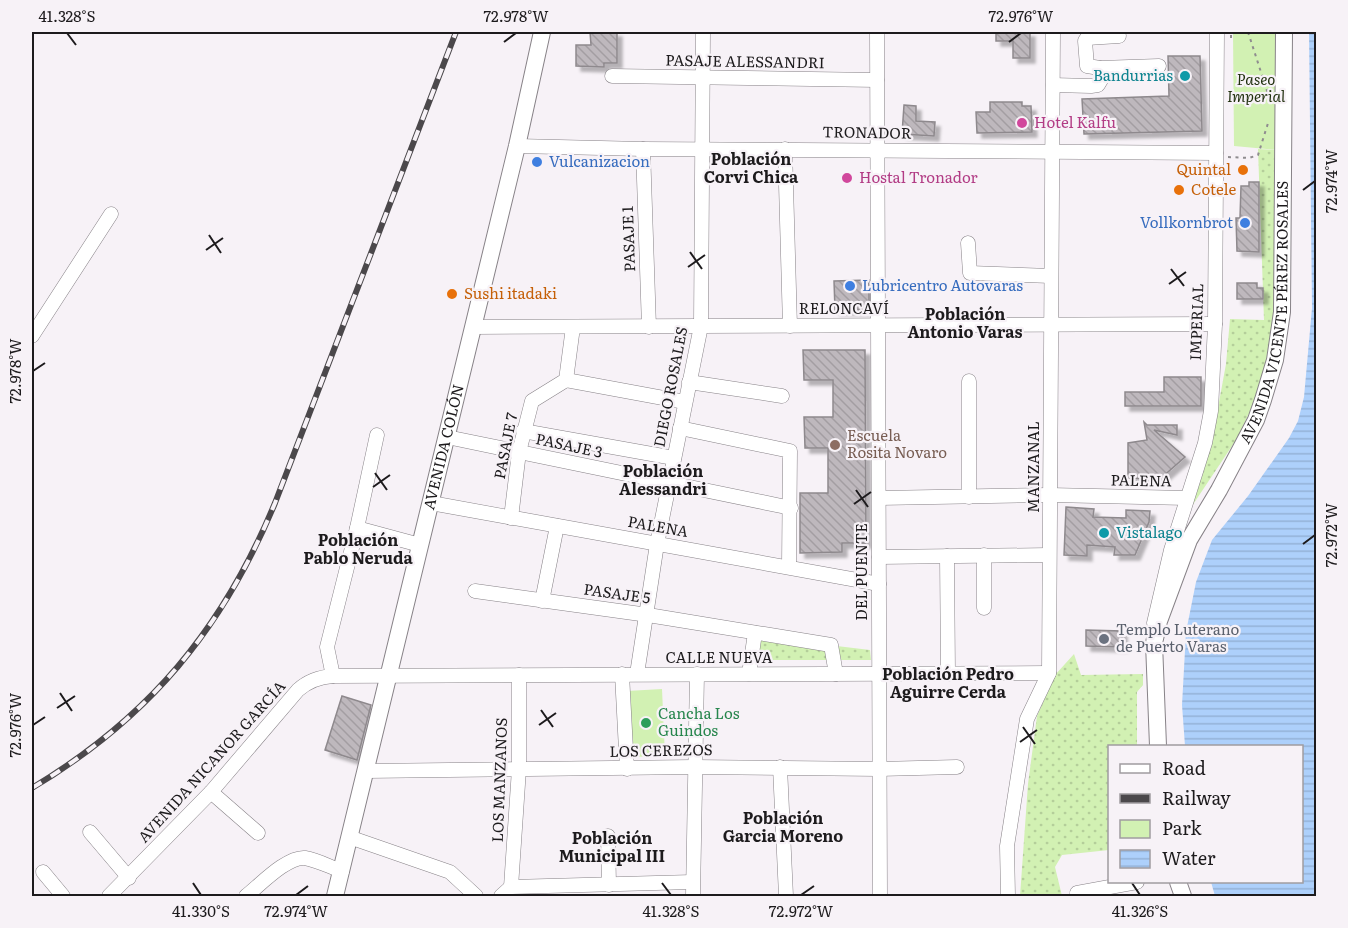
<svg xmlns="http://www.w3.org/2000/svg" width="1348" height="928" font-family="Literata,serif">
<defs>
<pattern id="grass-dots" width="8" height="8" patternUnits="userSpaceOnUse" patternTransform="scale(1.5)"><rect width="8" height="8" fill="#d2f1b3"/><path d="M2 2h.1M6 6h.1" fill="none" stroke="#b4ce9a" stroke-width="1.8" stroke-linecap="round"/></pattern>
<pattern id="water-rules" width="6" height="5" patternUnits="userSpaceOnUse" patternTransform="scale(1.5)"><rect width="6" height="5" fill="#add0fb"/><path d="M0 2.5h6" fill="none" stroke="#94b2d7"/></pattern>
<pattern id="building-back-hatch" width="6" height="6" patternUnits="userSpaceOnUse" patternTransform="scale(1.5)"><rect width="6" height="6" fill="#beb8bd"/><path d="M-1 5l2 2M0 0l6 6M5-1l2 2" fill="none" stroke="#a39ea2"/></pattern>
<filter id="shadow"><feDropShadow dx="5" dy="5" stdDeviation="1.5" flood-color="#0004"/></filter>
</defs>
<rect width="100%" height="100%" fill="#f7f2f7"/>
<!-- grass -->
<g fill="url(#grass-dots)">
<polygon points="1258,149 1278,150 1278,310 1272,352 1259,392 1238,437 1192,506 1217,413 1226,364 1230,319 1264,320"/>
<polygon points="761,637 870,650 871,660 757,660"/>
<polygon points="1074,654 1081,675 1143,674 1143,685 1137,692 1137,746 1110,746 1109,850 1062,855 1055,867 1062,896 1020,896 1028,784 1037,716 1055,675"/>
</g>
<!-- green -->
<g fill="#d2f1b3">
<polygon points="1233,32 1278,32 1278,150 1234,146"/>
<polygon points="662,689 665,756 629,757 627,691"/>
</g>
<!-- water -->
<polygon fill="url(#water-rules)" points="1309,32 1316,32 1316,896 1215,896 1211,882 1302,882 1302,746 1185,746 1182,705 1186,632 1196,582 1212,540 1248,496 1289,438 1298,421 1304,397 1312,308"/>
<!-- building -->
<g fill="url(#building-back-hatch)" stroke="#8e898d" stroke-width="1.5" filter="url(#shadow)">
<polygon points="590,32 617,32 617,63 604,63 604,67 576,66 576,45 591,45"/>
<polygon points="996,32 1030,32 1030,58 1013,58 1013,41 996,41"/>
<polygon points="1168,56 1200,56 1202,131 1084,134 1082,99 1169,96"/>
<polygon points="990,102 1022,102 1022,106 1031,106 1032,132 977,133 976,112 990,112"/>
<polygon points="904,105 916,106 916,121 935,122 934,136 902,134"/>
<polygon points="1249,182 1259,182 1259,252 1237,251 1236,218 1240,218 1241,186 1249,186"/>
<polygon points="869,280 869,310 835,310 834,281"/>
<polygon points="1237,283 1257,283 1257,288 1263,288 1263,299 1237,299"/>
<polygon points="803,350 865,350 866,543 842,543 842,552 800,553 800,493 828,493 828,448 805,448 804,417 833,417 833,380 804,380"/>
<polygon points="1164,377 1201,377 1201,406 1125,406 1125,392 1164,392"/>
<polygon points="1144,422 1147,425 1177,425 1177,435 1154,430 1185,457 1160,479 1128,478 1128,443 1147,440"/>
<polygon points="1066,507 1094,509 1093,517 1126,518 1126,510 1150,511 1149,522 1135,555 1114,555 1115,547 1087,545 1087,556 1064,555"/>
<polygon points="1086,630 1122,631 1122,647 1086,646"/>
<polygon points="342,696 371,705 357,760 325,750"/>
</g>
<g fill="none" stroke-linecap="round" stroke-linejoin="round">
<defs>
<g id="minor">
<polyline points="877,32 880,896"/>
<polyline points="1119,36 1087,38 1085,41 1087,66 1100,68 1159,66"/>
<polyline points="612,76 877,80"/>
<polyline points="1053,85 1091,86 1098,85 1101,80 1100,68"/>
<polyline points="517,146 643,149 1216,153"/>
<polyline points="643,149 649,327"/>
<polyline points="785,149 790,326"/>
<polyline points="968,243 970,273 1051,276"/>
<polyline points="473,327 1215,324"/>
<polyline points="32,336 111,214"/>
<polyline points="566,380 685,402"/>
<polyline points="689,382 782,396"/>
<polyline points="680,428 790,451 789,567"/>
<polyline points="523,431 674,458"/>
<polyline points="447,437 791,508"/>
<polyline points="969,497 969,381"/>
<polyline points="879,498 1050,495 1187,498"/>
<polyline points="431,503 879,584"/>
<polyline points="511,518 519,452 532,401 566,380 573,327"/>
<polyline points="357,528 420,545"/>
<polyline points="984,555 984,608"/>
<polyline points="947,556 948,674"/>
<polyline points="879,557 1049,555"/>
<polyline points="475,591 648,615 831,645 836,674"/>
<polyline points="542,601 557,526"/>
<polyline points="1154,623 1171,550 1205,443 1211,411 1215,324 1217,32"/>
<polyline points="622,674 627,769"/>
<polyline points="637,674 657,544 701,326 703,32"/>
<polyline points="749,674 755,633"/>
<polyline points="333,676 327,647 357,528 377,435"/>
<polyline points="780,767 786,896"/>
<polyline points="366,771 694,767 879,769 957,767"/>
<polyline points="211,792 258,833"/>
<polyline points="90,832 129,878"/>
<polyline points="608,836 609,885"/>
<polyline points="349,837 450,872 476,896"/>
<polyline points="43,872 63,896"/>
<polyline points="511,887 519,769 519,675"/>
<polyline points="1077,893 1137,882"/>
<path d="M109,896L211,792L298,690C308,681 319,677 333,676L1049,673"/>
<path d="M246,896C259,886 287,856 305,858C317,860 330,867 342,871"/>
<polyline points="501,896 511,887 692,882"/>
<polyline points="693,896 697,674"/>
<polyline points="1008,896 1007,846 1027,719 1049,673 1053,32"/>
</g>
<g id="major">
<path id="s1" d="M1158,746L1154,643L1159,621L1189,540L1219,490L1256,420L1263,400L1275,360L1282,312L1284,32"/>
<polyline points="1178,882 1183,896"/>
<path id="s2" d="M335,896L517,146L542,32"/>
</g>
</defs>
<!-- minor casing -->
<use href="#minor" stroke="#878287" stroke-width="15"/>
<!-- major casing -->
<use href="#major" stroke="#878287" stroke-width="18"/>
<!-- path -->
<g stroke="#8f8c8f" stroke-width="2" stroke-dasharray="3 4.5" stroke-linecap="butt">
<polyline points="1248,32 1269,97"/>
<polyline points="1231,38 1231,32"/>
<polyline points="1228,157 1249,158 1258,155 1269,120"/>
</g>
<!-- minor -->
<use href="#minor" stroke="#fff" stroke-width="14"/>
<!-- major -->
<use href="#major" stroke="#fff" stroke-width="16"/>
<defs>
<path id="rail" d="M32,788C149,718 223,629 275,503L456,32"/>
</defs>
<!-- rail casing -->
<use href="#rail" stroke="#4b484b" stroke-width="6"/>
<!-- rail -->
<use href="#rail" stroke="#f7f2f7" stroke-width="4" stroke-dasharray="11" stroke-linecap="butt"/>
</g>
<!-- ticks -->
<path fill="none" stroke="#1d1b1d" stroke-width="2" d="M67,33L76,45M504,42L516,33M1009,42L1021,33M1303,190L1315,181M209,235L221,253M206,250L223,238M690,252L702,269M688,267L705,255M1171,269L1184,286M1169,284L1186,272M33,371L45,363M375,473L387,490M373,487L390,475M856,490L868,507M854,504L871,492M1303,544L1315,535M60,693L72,711M57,708L75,696M541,710L553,727M33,725L45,717M539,725L556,713M1023,727L1035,744M1020,742L1037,730M193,883L201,895M662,883L671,895M1132,883L1140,895M296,895L308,886M801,895L814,886"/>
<!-- markers -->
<g fill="#0f9aa8" stroke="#f7f2f7" stroke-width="2">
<circle cx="1185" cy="76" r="6"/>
<circle cx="1104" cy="533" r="6"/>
</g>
<g fill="#d1479c" stroke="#f7f2f7" stroke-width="2">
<circle cx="1022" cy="123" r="6"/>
<circle cx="847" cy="178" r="6"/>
</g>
<g fill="#3f7fe0" stroke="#f7f2f7" stroke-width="2">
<circle cx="537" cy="162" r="6"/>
<circle cx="1245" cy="223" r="6"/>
<circle cx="850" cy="286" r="6"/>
</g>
<g fill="#e8710a" stroke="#f7f2f7" stroke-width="2">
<circle cx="1243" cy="170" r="6"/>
<circle cx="1179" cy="190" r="6"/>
<circle cx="452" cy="294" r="6"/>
</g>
<circle fill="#8d6e63" stroke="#f7f2f7" stroke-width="2" cx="835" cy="445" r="6"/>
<circle fill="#6b7280" stroke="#f7f2f7" stroke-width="2" cx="1104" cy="639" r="6"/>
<circle fill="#2e9e5b" stroke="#f7f2f7" stroke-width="2" cx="646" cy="723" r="6"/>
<g text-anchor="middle" stroke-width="4.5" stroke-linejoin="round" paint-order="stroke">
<!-- street labels -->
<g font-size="15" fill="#1d1b1d" stroke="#f7f2f7">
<text transform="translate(745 62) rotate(1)" y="5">PASAJE ALESSANDRI</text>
<text transform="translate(867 133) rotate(1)" y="5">TRONADOR</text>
<text transform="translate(629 239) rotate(-92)" y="5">PASAJE 1</text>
<text x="844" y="314">RELONCAVÍ</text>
<text dy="5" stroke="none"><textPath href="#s1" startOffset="458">AVENIDA VICENTE PÉREZ ROSALES</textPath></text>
<text transform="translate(1197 322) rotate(-88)" y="5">IMPERIAL</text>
<text transform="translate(671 387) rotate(-79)" y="5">DIEGO ROSALES</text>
<text transform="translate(506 446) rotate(-79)" y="5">PASAJE 7</text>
<text transform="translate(569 446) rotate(12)" y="5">PASAJE 3</text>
<text dy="5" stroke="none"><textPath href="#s2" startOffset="462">AVENIDA COLÓN</textPath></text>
<text transform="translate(1034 467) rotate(-90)" y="5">MANZANAL</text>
<text transform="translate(1141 481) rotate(1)" y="5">PALENA</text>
<text transform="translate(658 527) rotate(10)" y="5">PALENA</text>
<text transform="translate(862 572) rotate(-90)" y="5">DEL PUENTE</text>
<text transform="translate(617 594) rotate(8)" y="5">PASAJE 5</text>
<text x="719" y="663">CALLE NUEVA</text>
<text transform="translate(661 751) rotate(-1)" y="5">LOS CEREZOS</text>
<text transform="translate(212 762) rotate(-48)" y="5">AVENIDA NICANOR GARCÍA</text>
<text transform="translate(500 780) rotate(-88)" y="5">LOS MANZANOS</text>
</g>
<!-- culture labels -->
<g font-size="15" fill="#0d838f" stroke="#f7f2f7" text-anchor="end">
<text x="1173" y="81">Bandurrias</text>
<text x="1116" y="538" text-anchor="start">Vistalago</text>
</g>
<!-- park labels -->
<g font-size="15" font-style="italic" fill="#1f2f0c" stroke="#f7f2f7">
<text x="1256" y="85">Paseo<tspan x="1256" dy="17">Imperial</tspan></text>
</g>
<!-- hotel labels -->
<g font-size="15" fill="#b23c85" stroke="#f7f2f7" text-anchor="start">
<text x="1034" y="128">Hotel Kalfu</text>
<text x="859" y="183">Hostal Tronador</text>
</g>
<!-- shop labels -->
<g font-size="15" fill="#366cbe" stroke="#f7f2f7" text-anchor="start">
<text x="549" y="167">Vulcanizacion</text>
<text x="1233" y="228" text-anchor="end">Vollkornbrot</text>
<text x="862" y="291">Lubricentro Autovaras</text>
</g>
<!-- food labels -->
<g font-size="15" fill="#c56008" stroke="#f7f2f7" text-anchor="start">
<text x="1231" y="175" text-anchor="end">Quintal</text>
<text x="1191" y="195">Cotele</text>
<text x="464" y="299">Sushi itadaki</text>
</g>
<!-- education labels -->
<g font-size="15" fill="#785e54" stroke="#f7f2f7" text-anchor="start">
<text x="847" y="441">Escuela<tspan x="847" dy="17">Rosita Novaro</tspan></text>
</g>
<!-- worship labels -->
<g font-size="15" fill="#5b616d" stroke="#f7f2f7" text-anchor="start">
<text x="1116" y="635">Templo Luterano<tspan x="1116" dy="17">de Puerto Varas</tspan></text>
</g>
<!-- leisure labels -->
<g font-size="15" fill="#27864d" stroke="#f7f2f7" text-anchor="start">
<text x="658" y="719">Cancha Los<tspan x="658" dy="17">Guindos</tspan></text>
</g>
<!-- neighbourhood labels -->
<g font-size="16" font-weight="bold" fill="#1d1b1d" stroke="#f7f2f7">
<text x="751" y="165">Población<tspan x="751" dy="18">Corvi Chica</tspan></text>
<text x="965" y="320">Población<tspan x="965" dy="18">Antonio Varas</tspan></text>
<text x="663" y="477">Población<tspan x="663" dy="18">Alessandri</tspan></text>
<text x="358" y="546">Población<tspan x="358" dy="18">Pablo Neruda</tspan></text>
<text x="948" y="680">Población Pedro<tspan x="948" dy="18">Aguirre Cerda</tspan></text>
<text x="783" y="824">Población<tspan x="783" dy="18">Garcia Moreno</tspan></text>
<text x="612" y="844">Población<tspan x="612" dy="18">Municipal III</tspan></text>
</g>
</g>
<!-- border -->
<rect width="1348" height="928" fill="none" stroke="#f7f2f7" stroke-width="66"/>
<!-- legend -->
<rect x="1108" y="745" width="195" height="138" fill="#f7f2f7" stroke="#a09ca0" stroke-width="1.5"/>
<rect x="1120" y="764" width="30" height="9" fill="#ffffff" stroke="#a09ca0" stroke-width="1.5"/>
<text x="1162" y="775" font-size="18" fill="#1d1b1d">Road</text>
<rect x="1120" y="794" width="30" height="9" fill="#4b484b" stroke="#a09ca0" stroke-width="1.5"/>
<text x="1162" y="805" font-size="18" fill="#1d1b1d">Railway</text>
<rect x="1120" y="820" width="30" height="18" fill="#d2f1b3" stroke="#a09ca0" stroke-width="1.5"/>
<text x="1162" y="835" font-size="18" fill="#1d1b1d">Park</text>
<rect x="1120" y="850" width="30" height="18" fill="url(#water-rules)" stroke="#a09ca0" stroke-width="1.5"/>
<text x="1162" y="865" font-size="18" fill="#1d1b1d">Water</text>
<rect x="33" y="33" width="1282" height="862" fill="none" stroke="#1d1b1d" stroke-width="2"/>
<g font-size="15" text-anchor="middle" fill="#1d1b1d">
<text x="67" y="22">41.328°S</text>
<text x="516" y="22">72.978°W</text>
<text x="1021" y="22">72.976°W</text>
<text transform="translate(1332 181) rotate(-90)" y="5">72.974°W</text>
<text transform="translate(16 371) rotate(-90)" y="5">72.978°W</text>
<text transform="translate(1332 535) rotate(-90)" y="5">72.972°W</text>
<text transform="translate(16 725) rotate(-90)" y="5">72.976°W</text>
<text x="201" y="917">41.330°S</text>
<text x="296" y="917">72.974°W</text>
<text x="671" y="917">41.328°S</text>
<text x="801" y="917">72.972°W</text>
<text x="1140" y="917">41.326°S</text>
</g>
</svg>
